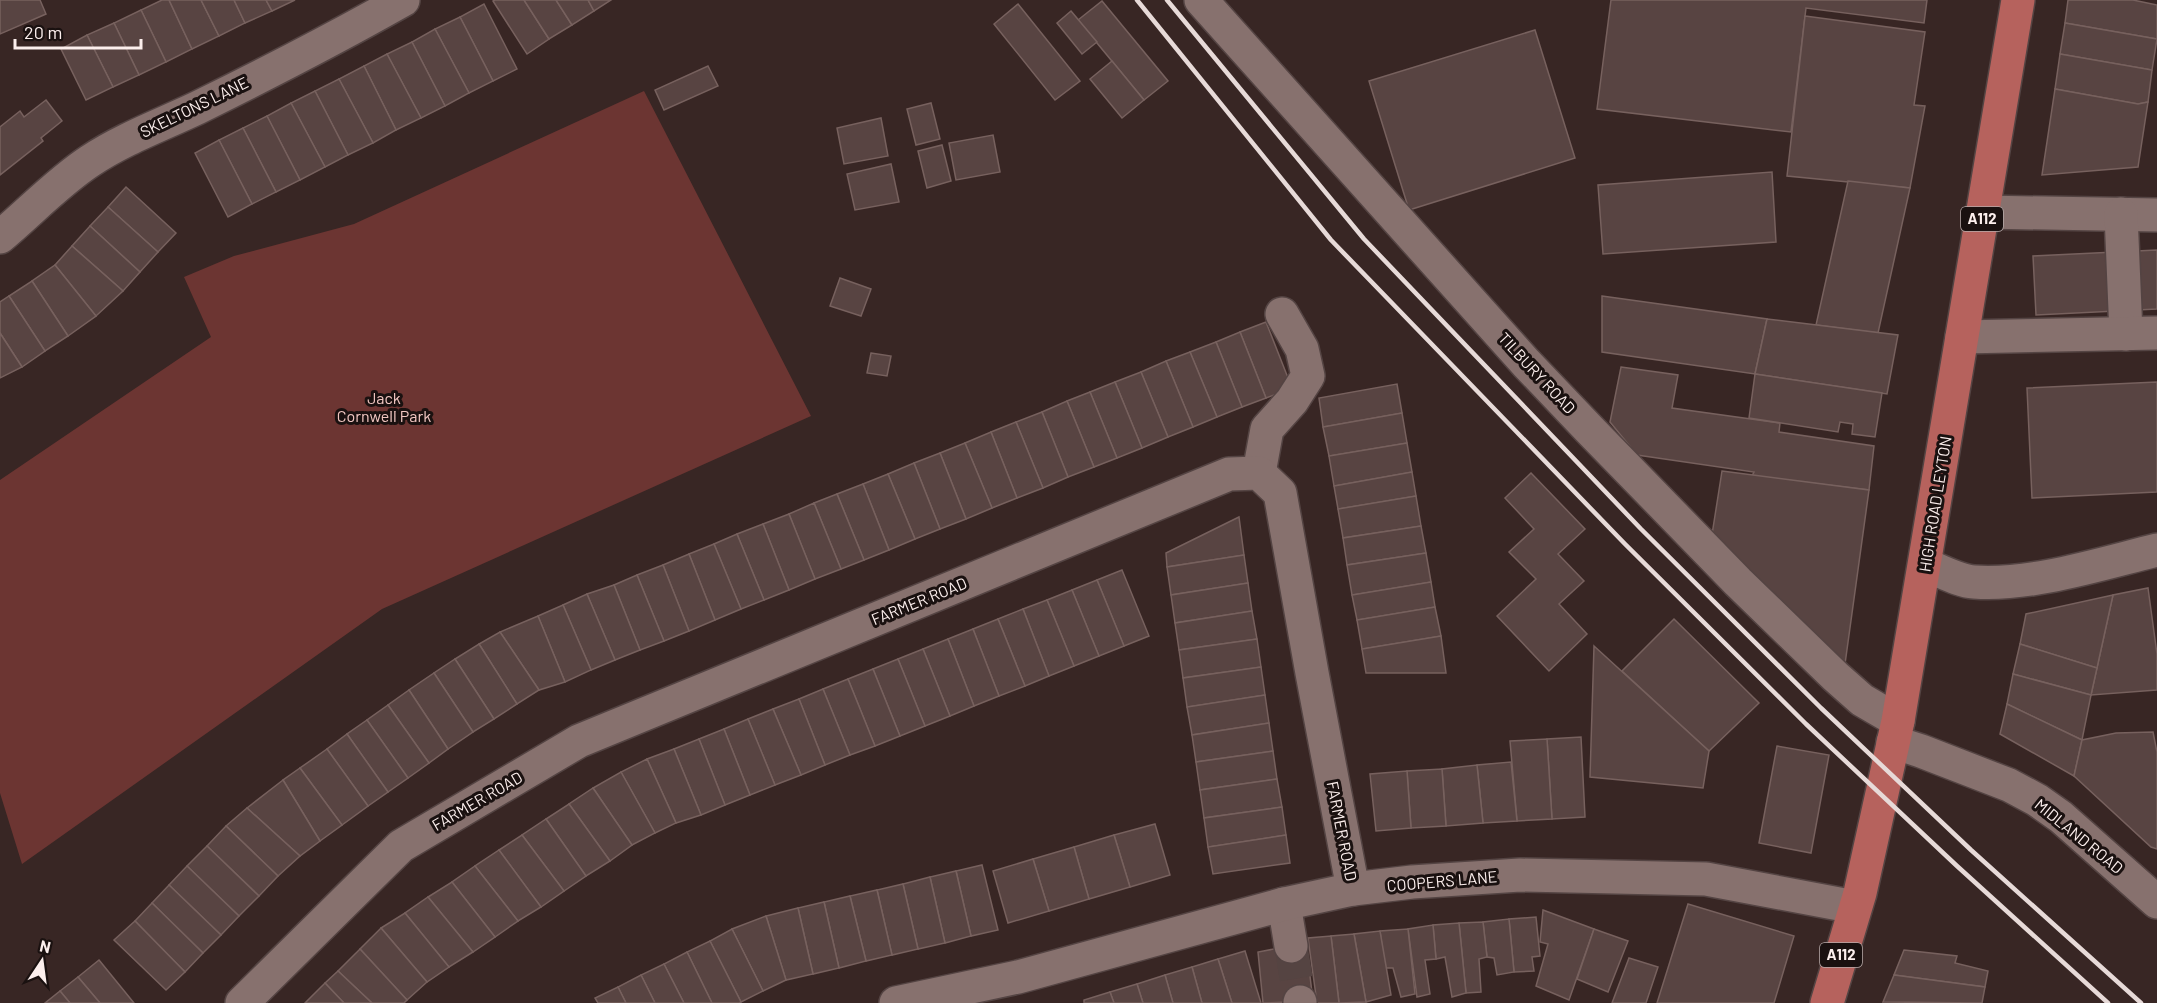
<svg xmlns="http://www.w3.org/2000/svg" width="2157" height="1003" font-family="Barlow,sans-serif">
<rect width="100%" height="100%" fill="#382624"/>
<!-- green -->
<polygon fill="#6c3532" points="644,91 811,416 382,609 22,864 0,793 0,480 211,337 184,277 234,256 354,224"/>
<!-- building -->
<g fill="#584442" stroke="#77615e" stroke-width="1.5">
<polygon points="0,0 40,0 46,14 0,34"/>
<polygon points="162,0 169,0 192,49 166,62 141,10"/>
<polygon points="169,0 201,0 219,36 192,49"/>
<polygon points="201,0 234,0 245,23 219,36"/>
<polygon points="234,0 266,0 272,11 245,23"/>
<polygon points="266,0 295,0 272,11"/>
<polygon points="495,0 524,0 549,39 527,54 493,1"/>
<polygon points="524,0 556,0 572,25 549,39"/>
<polygon points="556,0 588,0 594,11 572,25"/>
<polygon points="588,0 611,0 594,11"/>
<polygon points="1611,0 1927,0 1924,23 1806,8 1791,132 1597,109"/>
<polygon points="2068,0 2133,0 2157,5 2157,39 2065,23"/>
<polygon points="1102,1 1168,81 1144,100 1078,20"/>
<polygon points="484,4 517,69 493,81 460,17"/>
<polygon points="1018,4 1080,81 1055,100 994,24"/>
<polygon points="141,10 166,62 139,75 114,23"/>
<polygon points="1071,11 1097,42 1082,54 1057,23"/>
<polygon points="1805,16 1925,32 1914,105 1925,106 1910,188 1787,176"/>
<polygon points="460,17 493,81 469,93 435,29"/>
<polygon points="114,23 139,75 113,87 87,35"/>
<polygon points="2065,23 2157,39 2152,70 2060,54"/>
<polygon points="435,29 469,93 445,106 412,42"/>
<polygon points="1535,30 1575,158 1409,210 1369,81"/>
<polygon points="87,35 113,87 86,100 61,49"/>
<polygon points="412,42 445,106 421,118 387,54"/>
<polygon points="387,54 421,118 396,130 364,66"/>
<polygon points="2060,54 2152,70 2148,102 2138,104 2055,89"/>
<polygon points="1112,61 1144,100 1122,118 1090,79"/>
<polygon points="364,66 396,130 373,143 339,79"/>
<polygon points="708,66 718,86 664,110 655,90"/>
<polygon points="339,79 373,143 348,155 315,91"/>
<polygon points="2055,89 2138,104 2148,102 2138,167 2042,175"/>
<polygon points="315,91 348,155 325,167 291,103"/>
<polygon points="46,100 62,121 41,138 43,141 0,175 0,127 20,111 24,117"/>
<polygon points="291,103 325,167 300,180 267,116"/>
<polygon points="931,103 940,139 916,145 907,109"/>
<polygon points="267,116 300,180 276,192 243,128"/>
<polygon points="881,118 888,156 844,164 837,128"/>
<polygon points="243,128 276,192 252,204 219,140"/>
<polygon points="993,135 1000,172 956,180 949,143"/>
<polygon points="219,140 252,204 228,217 195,153"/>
<polygon points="942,145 951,181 927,188 918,151"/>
<polygon points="891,164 899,202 855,210 847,174"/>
<polygon points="1772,172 1776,242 1603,254 1598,185"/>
<polygon points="1848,181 1910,188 1878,333 1816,325"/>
<polygon points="126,187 176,233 158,252 108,207"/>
<polygon points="108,207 158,252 140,272 90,226"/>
<polygon points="90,226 140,272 123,291 72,246"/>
<polygon points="72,246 123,291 96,316 55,265"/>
<polygon points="2157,250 2157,309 2036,315 2033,256"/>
<polygon points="55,265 96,316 68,336 32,281"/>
<polygon points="840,278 871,289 861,316 830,306"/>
<polygon points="32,281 68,336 45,351 9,296"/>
<polygon points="9,296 45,351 22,367 0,333 0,302"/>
<polygon points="1602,296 1767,319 1755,374 1602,352"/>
<polygon points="1767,319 1898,335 1887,394 1755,374"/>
<polygon points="1266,322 1292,388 1266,398 1240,332"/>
<polygon points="1240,332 1266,398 1242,407 1216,342"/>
<polygon points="0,333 22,367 0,378"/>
<polygon points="1216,342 1242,407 1217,417 1190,352"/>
<polygon points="1190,352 1217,417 1193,427 1166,361"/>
<polygon points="871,353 891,356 887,376 867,373"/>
<polygon points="1166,361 1193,427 1168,437 1141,372"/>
<polygon points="1621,367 1678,375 1672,408 1780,423 1779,432 1874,446 1869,490 1752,476 1754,472 1637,455 1610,422"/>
<polygon points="1141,372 1168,437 1142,448 1115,382"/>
<polygon points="1755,374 1882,393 1875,437 1852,434 1853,424 1840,422 1838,432 1749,418"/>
<polygon points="1115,382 1142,448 1117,458 1090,392"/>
<polygon points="2157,382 2157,492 2032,498 2027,388"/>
<polygon points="1397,384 1402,413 1323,427 1319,398"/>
<polygon points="1090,392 1117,458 1094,467 1067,401"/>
<polygon points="1067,401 1094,467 1068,477 1042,412"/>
<polygon points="1042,412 1068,477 1043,488 1016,422"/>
<polygon points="1402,413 1407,443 1329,456 1323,427"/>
<polygon points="1016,422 1043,488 1017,498 991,432"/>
<polygon points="991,432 1017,498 992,508 965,443"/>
<polygon points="965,443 992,508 966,519 940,453"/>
<polygon points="1407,443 1412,472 1334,486 1329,456"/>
<polygon points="940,453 966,519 940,529 914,463"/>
<polygon points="914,463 940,529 915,539 888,474"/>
<polygon points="1722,471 1869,490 1845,664 1711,541"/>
<polygon points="1412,472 1416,496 1338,509 1334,486"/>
<polygon points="1531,473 1585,529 1558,554 1584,581 1559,604 1587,634 1549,671 1497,616 1536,579 1509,552 1534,529 1505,498"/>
<polygon points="888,474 915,539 889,550 863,484"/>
<polygon points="863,484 889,550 864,560 837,494"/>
<polygon points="837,494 864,560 841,569 814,503"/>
<polygon points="1416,496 1421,526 1343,538 1338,509"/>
<polygon points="814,503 841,569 815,579 789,514"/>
<polygon points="789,514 815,579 789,590 763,524"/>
<polygon points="1239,517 1244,555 1167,567 1166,553"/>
<polygon points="763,524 789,590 764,600 737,534"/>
<polygon points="1421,526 1426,553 1347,565 1343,538"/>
<polygon points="737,534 764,600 741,609 714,544"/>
<polygon points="714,544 741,609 715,620 689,554"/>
<polygon points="1426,553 1431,582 1352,595 1347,565"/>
<polygon points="689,554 715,620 689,631 663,565"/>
<polygon points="1244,555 1248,583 1171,595 1167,567"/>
<polygon points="663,565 689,631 664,641 637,575"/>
<polygon points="1122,570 1149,636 1124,646 1097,580"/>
<polygon points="637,575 664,641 640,650 614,585"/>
<polygon points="1097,580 1124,646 1099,656 1072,590"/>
<polygon points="1431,582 1435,607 1357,620 1352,595"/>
<polygon points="1248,583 1252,611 1175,623 1171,595"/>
<polygon points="614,585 640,650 615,660 587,594"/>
<polygon points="2148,588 2157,654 2157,690 2091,695 2113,595"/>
<polygon points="1072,590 1099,656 1074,666 1047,600"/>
<polygon points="587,594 615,660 591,670 563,605"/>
<polygon points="2113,595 2097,668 2020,644 2026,614"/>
<polygon points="1047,600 1074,666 1049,676 1023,609"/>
<polygon points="563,605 591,670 565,682 538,616"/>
<polygon points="1435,607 1441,636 1362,649 1357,620"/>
<polygon points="1023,609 1049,676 1025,686 998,619"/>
<polygon points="1252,611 1257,639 1179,650 1175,623"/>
<polygon points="538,616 565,682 539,690 500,632"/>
<polygon points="998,619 1025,686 999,696 973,629"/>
<polygon points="1674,619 1759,703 1709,751 1622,671"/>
<polygon points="973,629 999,696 974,706 948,639"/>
<polygon points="500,632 539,690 517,704 479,644"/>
<polygon points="1441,636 1446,673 1366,673 1362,649"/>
<polygon points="948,639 974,706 950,716 923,649"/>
<polygon points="1257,639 1261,667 1183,678 1179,650"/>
<polygon points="479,644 517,704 494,719 455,659"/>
<polygon points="2020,644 2097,668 2091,695 2013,674"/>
<polygon points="1594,646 1709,751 1703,788 1590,777"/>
<polygon points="923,649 950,716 925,726 898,659"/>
<polygon points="455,659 494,719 473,732 434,673"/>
<polygon points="898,659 925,726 900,736 873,669"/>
<polygon points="1261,667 1265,695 1187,707 1183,678"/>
<polygon points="873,669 900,736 875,746 848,679"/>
<polygon points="434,673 473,732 448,749 409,690"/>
<polygon points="2013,674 2091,695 2082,740 2007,704"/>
<polygon points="848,679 875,746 850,755 823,689"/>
<polygon points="823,689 850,755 825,765 799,699"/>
<polygon points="409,690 448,749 429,763 388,705"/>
<polygon points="1265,695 1269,723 1192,735 1187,707"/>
<polygon points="799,699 825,765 801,775 773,709"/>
<polygon points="2007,704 2082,740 2074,776 2000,734"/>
<polygon points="388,705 429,763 408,778 367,720"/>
<polygon points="773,709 801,775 775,785 748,719"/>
<polygon points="748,719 775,785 750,795 724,729"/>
<polygon points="367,720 408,778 388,792 347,734"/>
<polygon points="1269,723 1273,751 1196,762 1192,735"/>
<polygon points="724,729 750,795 725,805 699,739"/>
<polygon points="2153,732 2157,752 2157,849 2151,847 2074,776 2082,740 2116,733"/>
<polygon points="347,734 388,792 368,806 327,749"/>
<polygon points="1581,737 1585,817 1552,819 1547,739"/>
<polygon points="699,739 725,805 701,815 674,749"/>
<polygon points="1547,739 1552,819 1517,821 1510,741"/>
<polygon points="1777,746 1829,755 1811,853 1759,843"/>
<polygon points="327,749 368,806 342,825 300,768"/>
<polygon points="674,749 701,815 676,823 647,759"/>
<polygon points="1273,751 1277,779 1200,790 1196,762"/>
<polygon points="647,759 676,823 655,833 621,772"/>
<polygon points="1511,762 1517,821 1483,823 1477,765"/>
<polygon points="1477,765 1483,823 1446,826 1442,769"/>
<polygon points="300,768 342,825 320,841 283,780"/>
<polygon points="1442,769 1446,826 1411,828 1407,771"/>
<polygon points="1407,771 1411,828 1376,831 1370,774"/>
<polygon points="621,772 655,833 632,845 593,788"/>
<polygon points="1277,779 1282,807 1204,818 1200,790"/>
<polygon points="283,780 320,841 300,856 247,808"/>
<polygon points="593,788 632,845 610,861 569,804"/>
<polygon points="569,804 610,861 586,876 546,819"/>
<polygon points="1282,807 1286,835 1208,847 1204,818"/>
<polygon points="247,808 300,856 278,876 226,826"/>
<polygon points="546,819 586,876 564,891 522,835"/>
<polygon points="1155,824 1170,875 1130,887 1114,835"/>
<polygon points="226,826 278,876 259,896 207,846"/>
<polygon points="522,835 564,891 541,907 499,850"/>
<polygon points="1114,835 1130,887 1089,899 1074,847"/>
<polygon points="1286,835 1290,863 1213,874 1208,847"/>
<polygon points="207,846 259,896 239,916 187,866"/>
<polygon points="1074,847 1089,899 1049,911 1033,859"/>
<polygon points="499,850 541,907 518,921 475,866"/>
<polygon points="1033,859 1049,911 1008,923 993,871"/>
<polygon points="982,865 998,930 971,936 956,871"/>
<polygon points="187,866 239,916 221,935 169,885"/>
<polygon points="475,866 518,921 495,937 452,882"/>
<polygon points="956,871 971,936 945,943 930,877"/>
<polygon points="930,877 945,943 918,949 903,884"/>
<polygon points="452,882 495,937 473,952 428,897"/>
<polygon points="903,884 918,949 892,955 877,890"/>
<polygon points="169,885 221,935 203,953 152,903"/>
<polygon points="877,890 892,955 866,961 850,896"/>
<polygon points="850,896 866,961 839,968 824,902"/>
<polygon points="428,897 473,952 449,967 405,913"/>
<polygon points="824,902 839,968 813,974 798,908"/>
<polygon points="152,903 203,953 185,972 135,921"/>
<polygon points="1688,904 1794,936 1774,1003 1657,1003"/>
<polygon points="798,908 813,974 786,980 766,916"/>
<polygon points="1543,910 1594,929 1569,1000 1536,986 1548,944 1540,942"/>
<polygon points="405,913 449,967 427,982 381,928"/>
<polygon points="766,916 786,980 763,991 732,929"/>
<polygon points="1536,917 1540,956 1532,957 1534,971 1514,972 1509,919"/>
<polygon points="1509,919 1514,972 1497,975 1494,958 1487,957 1483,922"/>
<polygon points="135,921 185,972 166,990 114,940"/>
<polygon points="1483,922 1487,957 1479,959 1481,992 1466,993 1459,923"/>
<polygon points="1459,923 1466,993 1452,997 1445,957 1436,959 1433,925"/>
<polygon points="1433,925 1436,959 1425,960 1430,994 1417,997 1408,929"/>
<polygon points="381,928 427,982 407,1000 360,949"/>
<polygon points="732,929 763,991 741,1002 710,941"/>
<polygon points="1408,929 1415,994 1401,997 1393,968 1385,968 1380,931"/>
<polygon points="1594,929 1628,941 1608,992 1577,979"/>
<polygon points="1380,931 1391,995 1366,1002 1354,934"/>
<polygon points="1354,934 1366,1002 1339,1003 1331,936"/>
<polygon points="1331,936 1339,1003 1317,1003 1308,938"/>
<polygon points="710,941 741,1002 739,1003 712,1003 687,952"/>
<polygon points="1306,943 1313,1001 1263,1003 1258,952"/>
<polygon points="360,949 407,1000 404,1003 372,1003 338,971"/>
<polygon points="1904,950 1957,956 1955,963 1988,971 1985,987 1894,975"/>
<polygon points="1245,951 1261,1003 1232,1003 1218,959"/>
<polygon points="687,952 712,1003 684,1003 664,964"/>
<polygon points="1629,958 1658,967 1646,1003 1612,1003"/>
<polygon points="1218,959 1232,1003 1202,1003 1192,967"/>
<polygon points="99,960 134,1003 100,1003 78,977"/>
<polygon points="664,964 684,1003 655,1003 641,975"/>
<polygon points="1192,967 1202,1003 1173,1003 1165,975"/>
<polygon points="338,971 372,1003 344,1003 325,983"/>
<polygon points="641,975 655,1003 626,1003 618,987"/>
<polygon points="1165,975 1173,1003 1143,1003 1137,984"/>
<polygon points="1894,975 1985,987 1982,1003 1883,1002"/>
<polygon points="78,977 100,1003 70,1003 60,991"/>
<polygon points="325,983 344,1003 305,1003"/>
<polygon points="1137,984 1143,1003 1114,1003 1110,992"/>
<polygon points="618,987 626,1003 598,1003 595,998"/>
<polygon points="60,991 70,1003 45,1003"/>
<polygon points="1110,992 1114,1003 1084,1003 1084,1000"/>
</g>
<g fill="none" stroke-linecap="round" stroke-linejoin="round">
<!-- minor-tunnel -->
<polyline stroke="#554442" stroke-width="33" stroke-dasharray="33 16" stroke-linecap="butt" points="1291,946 1300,1002"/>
<defs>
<g id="minor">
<polyline points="1201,0 1526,363 1589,429 1738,582 1836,677 1862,700 1898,721"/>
<polyline points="1983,212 2157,215"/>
<polyline points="2121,214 2126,334"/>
<path d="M0,237C30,212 58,182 90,161C123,139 161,125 197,108C266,74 336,38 403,0"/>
<polyline points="1962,337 2157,333"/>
<polyline points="1259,473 1267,429 1292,401 1308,376 1302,349 1282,314"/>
<path d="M1925,565C1940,570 1958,581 1974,582C2032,586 2100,564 2157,550"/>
<polyline points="1893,742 1921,751 2009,785 2037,800 2061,817 2157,902"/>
<polyline points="1284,904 1291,946"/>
<polyline points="1300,1002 1300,1003"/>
<polyline points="242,1003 401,846 579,741 1229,474 1259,473 1280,493 1312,673 1353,889"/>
<polyline points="896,1003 1018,977 1284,904 1353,889 1412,882 1520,875 1706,879 1855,907"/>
</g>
<polyline id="major" points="1827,1003 1860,893 1898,721 2018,0"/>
</defs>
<!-- minor casing -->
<use href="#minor" stroke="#544443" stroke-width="36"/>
<!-- major casing -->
<use href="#major" stroke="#544443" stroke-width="36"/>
<!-- minor -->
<use href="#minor" stroke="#87716e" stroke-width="33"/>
<!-- major -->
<use href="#major" stroke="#b6625d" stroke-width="33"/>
<!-- rail -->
<g stroke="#e7dad8" stroke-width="4.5">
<polyline points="1137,0 1331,240 1625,544 1806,724 1957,866 2108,1003"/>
<polyline points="1167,0 1364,239 1641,529 1821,708 1971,850 2141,1003"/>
</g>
</g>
<g text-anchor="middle" stroke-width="6" stroke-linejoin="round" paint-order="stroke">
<!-- shield labels -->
<g fill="#1a1110" stroke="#b8acab" stroke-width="1.5">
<rect x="1961" y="207" width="42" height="24" rx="4.5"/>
<rect x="1820" y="943" width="42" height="24" rx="4.5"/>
</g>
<g font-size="15" font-weight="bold" fill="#fcefed">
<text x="1982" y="224">A112</text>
<text x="1841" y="960">A112</text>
</g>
<!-- street labels -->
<g font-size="16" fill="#fcefed" stroke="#1a1110">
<text transform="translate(194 107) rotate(-26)" y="6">SKELTONS LANE</text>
<text transform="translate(1537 373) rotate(47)" y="6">TILBURY ROAD</text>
<text transform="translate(1935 504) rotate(-81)" y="6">HIGH ROAD LEYTON</text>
<text transform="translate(919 601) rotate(-22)" y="6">FARMER ROAD</text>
<text transform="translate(477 801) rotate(-30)" y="6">FARMER ROAD</text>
<text transform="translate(1342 831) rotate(79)" y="6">FARMER ROAD</text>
<text transform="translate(2079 836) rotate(39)" y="6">MIDLAND ROAD</text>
<text transform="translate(1442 881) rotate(-5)" y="6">COOPERS LANE</text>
</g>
<!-- park labels -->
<g font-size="16" fill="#f2c7c2" stroke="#1a1110">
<text x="384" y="404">Jack<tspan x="384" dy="18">Cornwell Park</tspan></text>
</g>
</g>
<!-- north arrow -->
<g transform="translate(42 961) rotate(13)" stroke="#1a1110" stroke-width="4.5" paint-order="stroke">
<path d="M0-4.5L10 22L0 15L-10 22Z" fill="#fcefed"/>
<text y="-9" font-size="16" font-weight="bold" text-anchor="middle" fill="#fcefed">N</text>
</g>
<!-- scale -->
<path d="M15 39v9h126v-9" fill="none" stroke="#fcefed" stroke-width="3"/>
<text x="24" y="39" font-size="18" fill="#fcefed" stroke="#1a1110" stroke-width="4.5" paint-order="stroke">20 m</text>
</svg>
